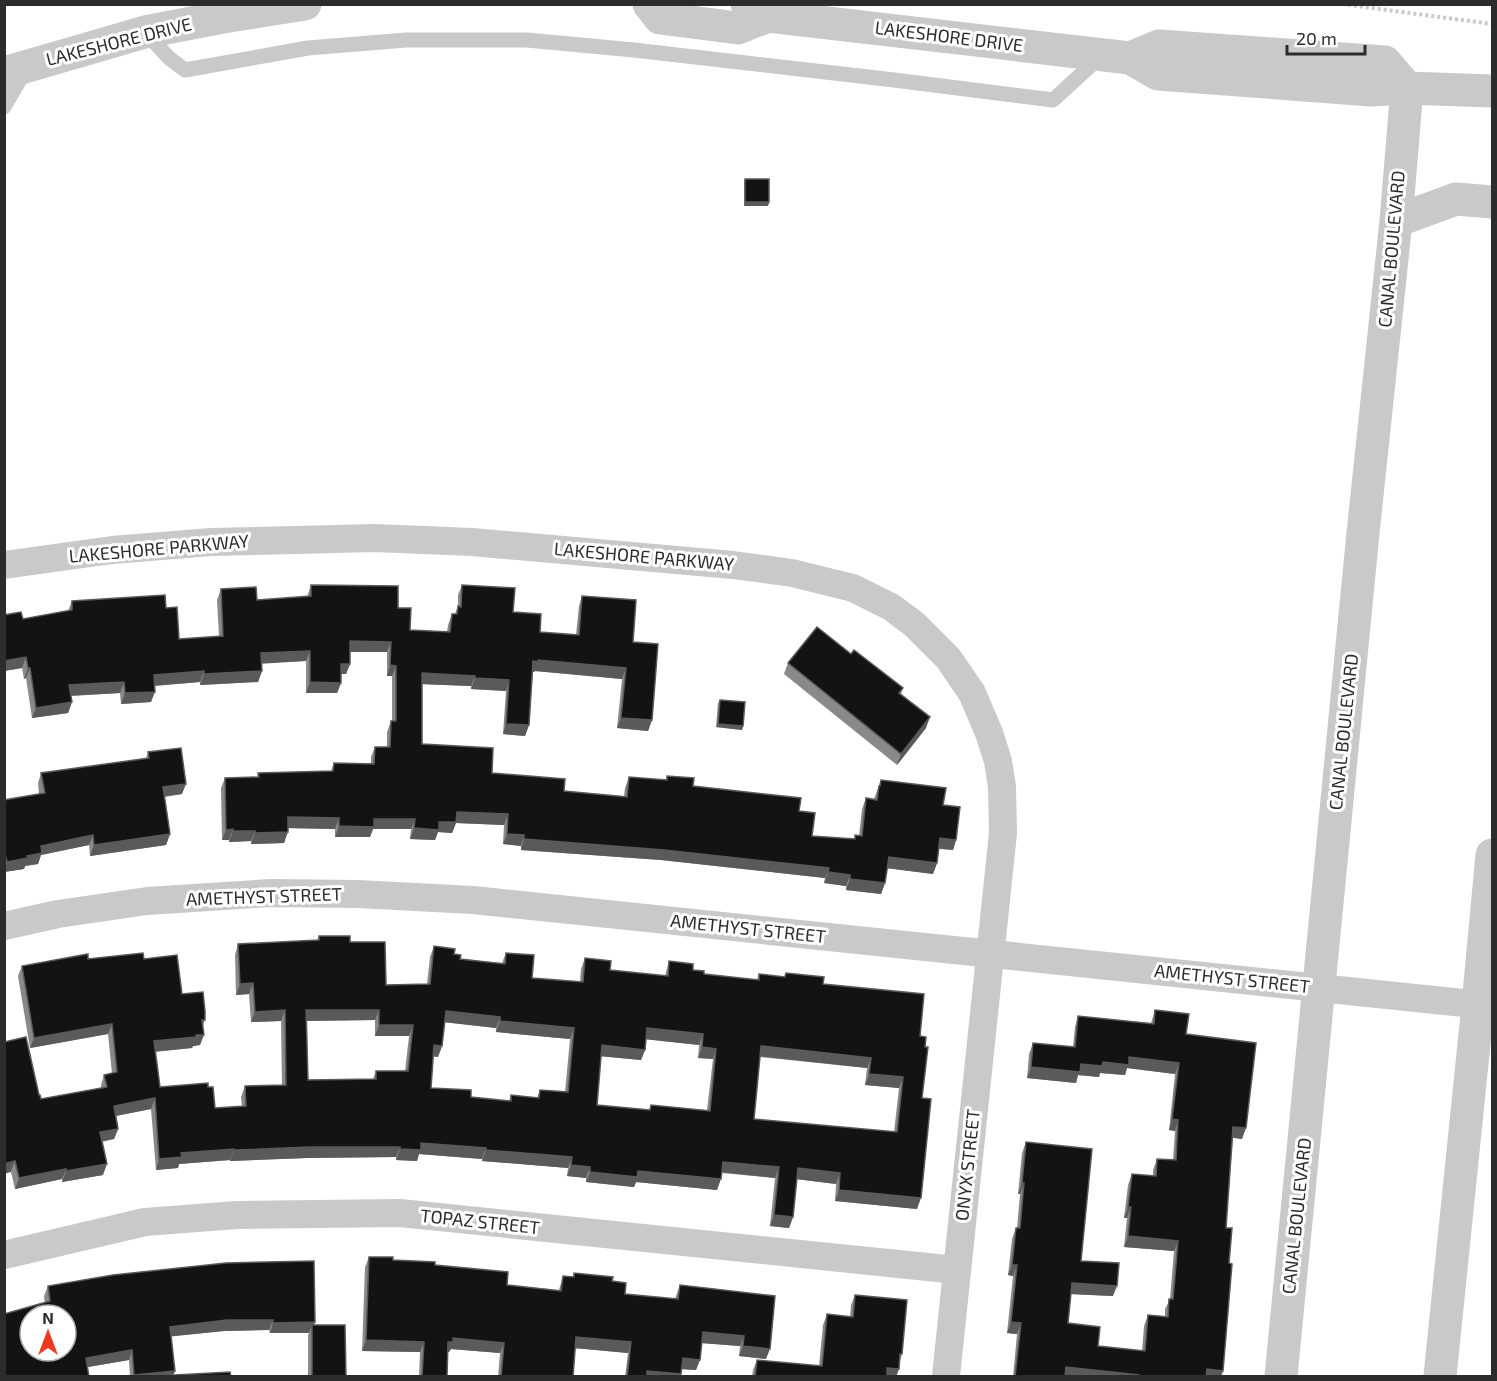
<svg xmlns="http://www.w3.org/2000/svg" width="1497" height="1381" font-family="'Exo 2',sans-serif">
<rect width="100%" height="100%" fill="#fff"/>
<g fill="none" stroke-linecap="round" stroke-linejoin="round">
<!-- path -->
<polyline stroke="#c9c9c9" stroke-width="4" stroke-dasharray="3 3" stroke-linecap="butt" points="1342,4 1492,24"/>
<!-- service -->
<g stroke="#c9c9c9" stroke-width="15">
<polyline points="145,32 169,58 185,70 308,48 406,40 527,40 634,50 894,80 1053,100 1100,57"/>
<polyline points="4,107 25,71"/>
</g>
<!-- minor -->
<g stroke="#c9c9c9" stroke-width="28">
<polyline points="4,565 112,550 211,542 375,538 472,542 733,565 792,573 853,588 891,607 914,624 948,658 972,693 989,733 998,761 1002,787 1003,833 946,1376"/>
<polyline points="4,926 58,914 147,901 270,893 357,894 473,900 1492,1006"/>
<polyline points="4,1255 145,1222 237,1215 400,1213 957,1270"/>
</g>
<!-- tertiary -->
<g stroke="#c9c9c9" stroke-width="33">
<polyline points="649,4 660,18 738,28 768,16"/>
<polyline points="747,4 768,16 1130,58 1158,74 1371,90 1407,88 1492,91"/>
<polyline points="1130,58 1159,46 1385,62 1407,88"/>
<polyline points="4,73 145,32 223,17 305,4"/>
<polyline points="1396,221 1456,199 1492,202"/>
<polyline points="1281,1376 1363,533 1396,221 1407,88"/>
<polyline points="1440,1376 1478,1005 1492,855"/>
</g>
</g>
<!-- wall -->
<g fill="#898989" fill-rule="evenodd">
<polygon points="745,179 769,202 768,206 744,206 744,182"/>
<polygon points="311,585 398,608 410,630 447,632 448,625 452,614 455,614 458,606 458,595 462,585 513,612 540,632 576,635 579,606 582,596 633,642 652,720 648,731 617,728 622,679 535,671 534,672 533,672 529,725 525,736 503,734 506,691 471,689 471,686 422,684 422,744 492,773 564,791 624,796 625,788 629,777 666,780 667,776 693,786 799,811 812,836 854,839 859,836 862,809 866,798 874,799 881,780 943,805 956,840 953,850 939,849 937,863 933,874 887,868 885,883 881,894 846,890 846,886 824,883 825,878 661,860 521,850 521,846 503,844 504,825 456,823 452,833 438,832 435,840 410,839 411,829 373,829 370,837 335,837 335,829 288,828 284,843 251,844 251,841 229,842 229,840 222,840 221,788 225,778 257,777 258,773 331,771 334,763 371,763 371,757 375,747 387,747 387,732 391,721 392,721 392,676 387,676 387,652 350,652 350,664 346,674 341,674 341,683 337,693 306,693 306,661 261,663 262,671 258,682 200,685 200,682 155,686 151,702 121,704 120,693 71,696 72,702 68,713 32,718 26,678 24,679 22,668 4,671 4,615 23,619 68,611 72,601 166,608 179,639 219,636 217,600 221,589 257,600 307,597"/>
<polygon points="851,654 903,688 901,694 926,728 897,765 784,674 788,663"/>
<polygon points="720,700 743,726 742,730 716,727 718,703"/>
<polygon points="148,752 182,794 165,797 170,834 166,845 90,856 89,845 41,855 38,864 25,866 24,869 4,872 4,800 39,794 38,783 41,773 146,759"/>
<path d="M319,936L350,942L386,985L427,984L430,957L434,946L454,954L460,959L502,963L506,953L532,978L580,982L581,969L585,958L610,970L665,976L669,961L704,974L757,980L759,974L784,977L786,973L823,984L920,1036L925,1047L917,1209L835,1201L836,1184L797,1179L793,1217L789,1228L770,1226L775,1178L722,1173L717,1190L636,1182L634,1187L586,1182V1178L567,1176L568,1168L482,1161V1159L419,1154L417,1161L396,1160V1157L307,1158L230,1161V1160L179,1164L178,1168L156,1170L151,1109L116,1116L118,1129L114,1139L102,1142L103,1175L62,1182V1179L15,1189L11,1172L39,1095L41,1099L101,1088V1085L104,1075L112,1073L108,1034L30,1048L18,976L22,966L88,959H144L182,994L205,1020L203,1026L200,1045L193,1046L192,1048L155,1052L160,1087H208L215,1108L242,1106L241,1097L245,1086L282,1085L281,1021L251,1022L249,994L236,995L235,955L238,944L317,940ZM375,1020V1036H409L405,1071H376L373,1079L308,1080L307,1021ZM445,1022L496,1028V1032L570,1039L565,1092L540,1090L537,1098L511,1095L509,1101L471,1097L431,1088L433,1056L438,1057L442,1046ZM646,1039L699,1045L698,1058L713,1059L707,1110L651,1105L649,1110L597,1105L601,1056L641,1060L645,1050ZM760,1057L867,1068L865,1085L899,1088L894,1132L754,1119Z"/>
<polygon points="1155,1010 1186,1034 1242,1139 1233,1138 1226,1228 1229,1263 1221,1377 1013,1377 1017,1334 1007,1333 1013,1276 1008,1275 1012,1239 1016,1228 1017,1228 1020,1194 1018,1194 1022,1153 1026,1142 1081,1261 1113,1296 1071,1294 1068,1323 1098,1346 1142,1351 1144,1326 1148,1315 1165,1316 1165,1309 1170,1299 1174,1251 1124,1247 1127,1218 1124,1218 1128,1185 1132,1174 1153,1176 1153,1170 1157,1159 1173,1160 1175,1131 1169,1130 1175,1074 1127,1068 1125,1075 1100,1073 1099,1077 1078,1075 1076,1083 1027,1078 1029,1054 1033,1043 1073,1047 1075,1027 1078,1016 1151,1023"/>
<polygon points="369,1257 435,1265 507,1285 559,1290 563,1276 573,1277 574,1273 612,1281 625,1294 675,1299 680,1285 775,1296 766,1359 739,1356 740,1346 702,1343 696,1370 681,1369 680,1377 625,1377 628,1353 575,1348 573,1377 498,1377 500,1353 451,1349 449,1352 448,1352 447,1377 419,1377 420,1352 362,1351 365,1267"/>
<polygon points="48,1286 315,1322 314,1325 346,1377 308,1377 308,1335 309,1333 270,1333 269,1330 224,1331 171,1336 173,1377 130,1377 129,1360 88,1367 45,1303 44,1296"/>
<polygon points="855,1295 902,1354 896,1377 752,1377 753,1370 757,1360 819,1366 823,1325 827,1314 850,1317 851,1305"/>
</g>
<!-- shaded-wall -->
<g fill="#5a5a5a">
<polygon points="745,202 769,202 768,206 744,206"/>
<polygon points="350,641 391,642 387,652 346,652"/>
<polygon points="310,651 306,661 257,664 261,653"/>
<polygon points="26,657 22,668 4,671 4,661"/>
<polygon points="538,660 626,668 622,679 535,671 534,672 529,672 533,661"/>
<polygon points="341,664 350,664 346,674 337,674"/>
<polygon points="390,665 396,666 392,676 387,676"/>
<polygon points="28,668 30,668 26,678 24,679"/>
<polygon points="204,671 200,682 150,686 154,675"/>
<polygon points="262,671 258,682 200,685 204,674"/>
<polygon points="422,673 475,676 471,686 418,684"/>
<polygon points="475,678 509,680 506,691 471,689"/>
<polygon points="124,682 120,693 65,696 69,685"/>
<polygon points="310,682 341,683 337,693 306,693"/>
<polygon points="155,692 151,702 121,704 125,693"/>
<polygon points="72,702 68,713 32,718 36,708"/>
<polygon points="930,717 926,728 897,765 901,754"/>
<polygon points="621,718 652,720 648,731 617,728"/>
<polygon points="506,724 529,725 525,736 503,734"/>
<polygon points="718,724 743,726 742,730 716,727"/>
<polygon points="186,784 182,794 159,797 163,787"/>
<polygon points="457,812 508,814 504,825 456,823 452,833 438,832 435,840 410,839 414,828 439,822"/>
<polygon points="288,817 339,818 335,829 284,828"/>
<polygon points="374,819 415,819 411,829 373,829 370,837 335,837 339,826"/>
<polygon points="233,829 229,840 222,840 226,830"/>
<polygon points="233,831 255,831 251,841 229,842"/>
<polygon points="288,832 284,843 251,844 255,833"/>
<polygon points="170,834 166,845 90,856 94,845"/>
<polygon points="507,834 524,835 521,846 503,844"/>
<polygon points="93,835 89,845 41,855 38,864 25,866 24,869 4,872 4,868 7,862 27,856 41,846"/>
<polygon points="940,838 956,840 953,850 936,848"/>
<polygon points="524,839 664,850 829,868 825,878 661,860 521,850"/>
<polygon points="889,857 937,863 933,874 885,868"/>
<polygon points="828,872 850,875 846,886 824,883"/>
<polygon points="850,879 885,883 881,894 846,890"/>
<polygon points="253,983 249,994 236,995 240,984"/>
<polygon points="285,1010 281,1021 251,1022 255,1012"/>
<polygon points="306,1010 379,1010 375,1020 303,1021"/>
<polygon points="446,1011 500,1017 496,1028 442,1022"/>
<polygon points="500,1021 574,1028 570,1039 496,1032"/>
<polygon points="112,1024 108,1034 30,1048 34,1038"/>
<polygon points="379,1025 413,1025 409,1036 375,1036"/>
<polygon points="647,1028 703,1034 699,1045 643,1039"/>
<polygon points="204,1035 200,1045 193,1046 192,1048 150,1052 154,1041"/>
<polygon points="434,1045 442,1046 438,1057 430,1056"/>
<polygon points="602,1045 645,1050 641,1060 598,1056"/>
<polygon points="761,1046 871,1058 867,1068 757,1056"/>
<polygon points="702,1047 716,1049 713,1059 698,1058"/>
<polygon points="1129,1057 1179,1063 1175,1074 1127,1068 1125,1075 1100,1073 1099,1077 1078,1075 1076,1083 1027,1078 1031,1067 1103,1062"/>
<polygon points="869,1074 903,1077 899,1088 865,1085"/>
<polygon points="155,1098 151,1109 110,1117 114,1106"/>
<polygon points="1172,1119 1178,1120 1175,1131 1169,1130"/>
<polygon points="1233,1127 1246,1128 1242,1139 1229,1137"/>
<polygon points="118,1129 114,1139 96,1142 100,1132"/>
<polygon points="421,1143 486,1148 482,1159 419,1154 417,1161 396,1160 400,1149"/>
<polygon points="311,1147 400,1147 396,1157 307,1158 230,1161 234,1150"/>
<polygon points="234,1149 230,1160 179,1164 178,1168 156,1170 159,1159 181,1153"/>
<polygon points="486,1150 572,1157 568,1168 482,1161"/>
<polygon points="15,1161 11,1172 4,1174 4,1164"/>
<polygon points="723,1162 779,1167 775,1178 719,1172"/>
<polygon points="107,1164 103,1175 62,1182 66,1171"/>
<polygon points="571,1165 590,1167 586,1178 567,1176"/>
<polygon points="798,1168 840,1173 836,1184 795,1179"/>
<polygon points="66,1169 62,1179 15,1189 19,1178"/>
<polygon points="638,1171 721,1179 717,1190 636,1182 634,1187 586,1182 590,1172"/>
<polygon points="1022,1183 1024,1183 1020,1194 1018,1194"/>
<polygon points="839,1190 921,1198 917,1209 835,1201"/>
<polygon points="1128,1207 1131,1207 1127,1218 1124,1218"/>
<polygon points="774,1215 793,1217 789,1228 770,1226"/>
<polygon points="1128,1236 1178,1241 1174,1251 1124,1247"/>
<polygon points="1012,1265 1017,1265 1013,1276 1008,1275"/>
<polygon points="1072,1283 1117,1286 1113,1296 1068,1294"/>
<polygon points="227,1320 273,1320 269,1330 224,1331 166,1337 170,1327"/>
<polygon points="315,1322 312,1332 312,1325 309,1333 270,1333 273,1323"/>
<polygon points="1011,1322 1021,1323 1017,1334 1007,1333"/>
<polygon points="703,1332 744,1336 740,1346 700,1343"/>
<polygon points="576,1337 631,1342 628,1353 573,1348"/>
<polygon points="453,1338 504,1343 500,1353 451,1349 449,1352 444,1352 448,1342"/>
<polygon points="366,1340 424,1342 420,1352 362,1351"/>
<polygon points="743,1346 770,1349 766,1359 739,1356"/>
<polygon points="132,1350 129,1360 82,1368 86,1358"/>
<polygon points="683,1358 700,1360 696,1370 679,1369"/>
<polygon points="1066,1367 1139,1375 1139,1377 1063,1377"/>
<polygon points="887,1368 899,1369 896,1377 884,1377"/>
<polygon points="1207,1369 1223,1371 1221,1377 1204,1377"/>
<polygon points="175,1371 173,1377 134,1377 134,1375"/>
<polygon points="647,1371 681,1374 680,1377 645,1377"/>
</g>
<!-- building -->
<g fill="#131313" stroke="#5a5a5a" stroke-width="1.5" fill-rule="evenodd">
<rect x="745" y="179" width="24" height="23"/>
<polygon points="311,585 398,586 398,608 411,608 410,630 450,632 452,614 457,614 458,606 461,607 462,585 515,588 513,612 541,614 540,632 579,635 582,596 636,600 633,642 658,644 652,720 621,718 626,668 538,660 538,662 533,661 529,725 506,724 509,680 475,678 475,676 422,673 422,744 493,748 492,773 565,779 564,791 627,797 629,777 667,780 667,776 694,778 693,786 801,798 799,811 815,813 812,836 855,839 855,835 862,836 866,798 877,800 879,786 880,786 881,780 946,788 943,805 960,807 956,840 940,838 937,863 889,857 885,883 850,879 850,875 828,872 829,868 664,850 524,839 524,835 507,834 508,814 457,812 456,822 439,822 439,830 414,828 415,819 374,819 374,827 339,826 339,818 288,817 288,832 255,833 255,831 233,831 233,829 226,830 225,778 259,777 258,773 333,771 334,763 374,764 375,747 390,747 391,721 396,721 396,666 390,665 391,642 350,641 350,664 341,664 341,683 310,682 310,651 261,653 262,671 204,674 204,671 154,675 155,692 125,693 124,682 69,685 72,702 36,708 30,668 28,668 26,657 4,661 4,615 21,612 23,619 72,610 72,601 165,595 166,608 177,607 179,639 223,636 221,589 256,587 257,600 311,596"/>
<polygon points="817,627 851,654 854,650 903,688 899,693 930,717 901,754 788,663"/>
<polygon points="720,700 745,702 743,726 718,724"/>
<polygon points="181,748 186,784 163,787 170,834 94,845 93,835 41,846 42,853 27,856 28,858 7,862 4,851 4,800 45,793 41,773 149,758 148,752"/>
<path d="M319,936H350V942H385L386,985L430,984L434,946L455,949L454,954L461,955L460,959L505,964L506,953L534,955L532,978L583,982L585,958L611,961L610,970L668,976L669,961L693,964V970L704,971V974L759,980V974L785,977L786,973L824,977L823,984L924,994L920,1036L926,1037L925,1047H928L922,1098L931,1099L921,1198L839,1190L840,1173L798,1168L793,1217L774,1215L779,1167L723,1162L721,1179L638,1171L637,1177L590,1172V1167L571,1165L572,1157L486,1150V1148L421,1143V1150L400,1149V1147H311L234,1150V1149L181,1153L182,1157L159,1159L155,1098L114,1106L118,1129L100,1132L107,1164L66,1171V1169L19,1178L15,1161L4,1164V1042L26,1037L39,1095H40L41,1099L107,1087L104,1075L117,1072L112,1024L34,1038L22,966L88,954V959L143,953L144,959L177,955L182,994L203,992L205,1011V1020H202L204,1035H196V1037L154,1041L160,1087L208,1083V1087H213L215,1108L246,1106L245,1086L286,1085L285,1010L255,1012L253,983L240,984L238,944L319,940ZM306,1010H379V1025H413L408,1071H376V1079L308,1080ZM446,1011L500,1017V1021L574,1028L568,1092L540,1090L539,1098L511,1095V1101L471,1097V1090L431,1088L434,1045L442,1046ZM647,1028L703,1034L702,1047L716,1049L710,1111L651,1105L650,1110L597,1105L602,1045L645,1050ZM761,1046L871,1058L869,1074L903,1077L897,1132L754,1119Z"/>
<polygon points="1155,1010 1189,1014 1186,1034 1256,1043 1246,1128 1233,1127 1226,1228 1232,1228 1229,1263 1232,1264 1223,1371 1207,1369 1206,1377 1139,1377 1139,1375 1066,1367 1065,1377 1015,1377 1021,1323 1011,1322 1017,1265 1012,1265 1016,1228 1020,1228 1024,1183 1022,1183 1026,1142 1092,1149 1081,1261 1119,1263 1117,1286 1072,1283 1068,1323 1100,1327 1098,1346 1145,1351 1148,1315 1168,1317 1169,1299 1173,1299 1178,1241 1128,1236 1131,1207 1128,1207 1132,1174 1156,1176 1157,1159 1176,1160 1178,1120 1172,1119 1179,1063 1129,1057 1129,1065 1103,1062 1102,1066 1081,1064 1080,1072 1031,1067 1033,1043 1075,1047 1078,1016 1154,1024"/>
<polygon points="369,1257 393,1257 393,1260 435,1262 435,1265 508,1272 507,1285 561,1291 563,1276 574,1277 574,1273 613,1277 612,1281 626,1283 625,1294 678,1299 680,1285 775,1296 770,1349 743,1346 744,1336 703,1332 700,1360 683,1358 681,1374 647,1371 647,1377 627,1377 631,1342 576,1337 573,1377 501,1377 504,1343 453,1338 453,1342 448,1342 447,1377 422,1377 424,1342 366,1340"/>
<path d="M314,1261L315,1322L273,1323V1320H227L170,1327L175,1371L134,1375L132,1350L86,1358L89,1377H4V1314L50,1301L48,1286L113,1275L226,1263ZM30,1315H66V1351H30Z"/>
<polygon points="855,1295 907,1300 902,1354 900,1354 899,1369 887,1368 887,1377 755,1377 757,1360 822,1366 827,1314 853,1317"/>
<polygon points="312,1325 345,1325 346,1377 312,1377"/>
<polygon points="230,1372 231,1377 175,1377 175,1375"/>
</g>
<g text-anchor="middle" stroke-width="6" stroke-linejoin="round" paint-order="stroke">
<!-- street labels -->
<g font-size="18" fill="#2c2c2c" stroke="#fff">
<text transform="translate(949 37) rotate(7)" y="6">LAKESHORE DRIVE</text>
<text transform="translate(119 42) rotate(-14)" y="6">LAKESHORE DRIVE</text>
<text transform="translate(1392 249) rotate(-85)" y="6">CANAL BOULEVARD</text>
<text transform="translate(159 549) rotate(-5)" y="6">LAKESHORE PARKWAY</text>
<text transform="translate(644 557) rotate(5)" y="6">LAKESHORE PARKWAY</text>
<text transform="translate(1344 732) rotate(-84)" y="6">CANAL BOULEVARD</text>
<text transform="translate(264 897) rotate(-2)" y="6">AMETHYST STREET</text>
<text transform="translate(748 929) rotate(6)" y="6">AMETHYST STREET</text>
<text transform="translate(1232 979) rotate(6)" y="6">AMETHYST STREET</text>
<text transform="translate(968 1165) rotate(-84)" y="6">ONYX STREET</text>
<text transform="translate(1297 1216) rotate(-84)" y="6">CANAL BOULEVARD</text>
<text transform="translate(480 1222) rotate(6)" y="6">TOPAZ STREET</text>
</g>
</g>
<!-- border -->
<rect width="1497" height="1381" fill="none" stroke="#2c2c2c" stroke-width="12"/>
<!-- north arrow -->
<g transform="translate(48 1333)"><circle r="28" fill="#ffffff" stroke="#ababab" stroke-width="1.5"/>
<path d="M0-4.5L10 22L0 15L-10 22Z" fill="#ed3923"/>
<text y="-9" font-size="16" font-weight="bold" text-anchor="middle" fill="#2c2c2c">N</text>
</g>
<!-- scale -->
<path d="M1287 45v9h78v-9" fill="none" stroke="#2c2c2c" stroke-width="3"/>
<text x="1296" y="45" font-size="18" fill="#2c2c2c" stroke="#ffffff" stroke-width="4.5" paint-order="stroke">20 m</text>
</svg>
